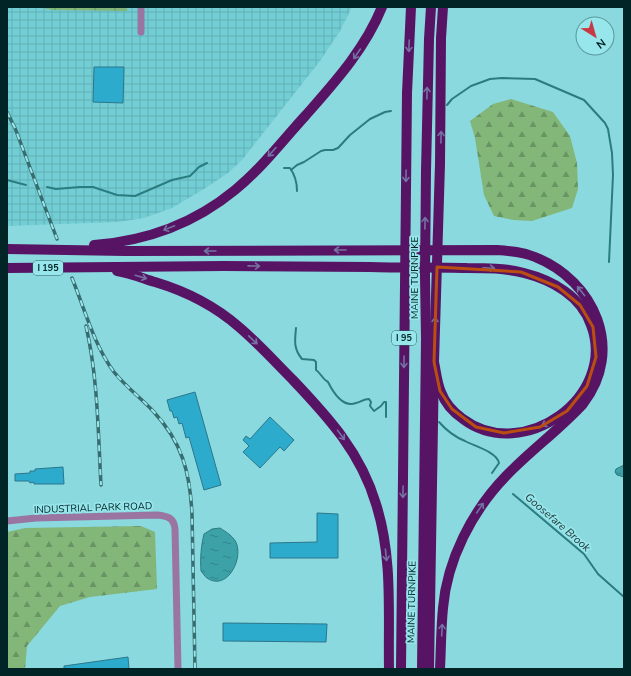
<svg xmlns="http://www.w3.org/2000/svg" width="631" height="676" font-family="'Nunito Sans',sans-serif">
<defs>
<pattern id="industrial-grid" width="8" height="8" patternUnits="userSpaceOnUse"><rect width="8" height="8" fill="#72ced4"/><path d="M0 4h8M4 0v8" fill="none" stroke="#61b1b6"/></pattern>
<pattern id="forest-firs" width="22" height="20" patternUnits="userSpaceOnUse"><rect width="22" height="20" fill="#83b679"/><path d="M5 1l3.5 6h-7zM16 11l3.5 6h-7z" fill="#699463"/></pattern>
<pattern id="wetland-marsh" width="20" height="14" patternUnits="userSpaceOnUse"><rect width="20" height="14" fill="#83b679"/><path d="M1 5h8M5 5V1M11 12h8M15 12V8" fill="none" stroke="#699463"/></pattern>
<pattern id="water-ripples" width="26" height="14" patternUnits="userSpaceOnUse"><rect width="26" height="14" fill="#3da2a8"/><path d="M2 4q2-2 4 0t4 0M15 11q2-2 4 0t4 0" fill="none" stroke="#318489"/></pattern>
</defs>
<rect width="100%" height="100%" fill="#8ad9de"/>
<!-- industrial -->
<polygon fill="url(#industrial-grid)" points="7,7 352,7 340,31 320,61 242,160 228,173 204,189 172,208 144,218 118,222 7,226"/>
<!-- forest -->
<g fill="url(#forest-firs)">
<polygon points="511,99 553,112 570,136 577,163 578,189 572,208 532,221 513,220 494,216 484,195 475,138 470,121 493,104"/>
<polygon points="141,526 155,532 157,589 90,597 60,606 27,646 25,669 7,669 7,532 25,528"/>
</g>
<!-- wetland -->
<polygon fill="url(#wetland-marsh)" points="37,7 127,7 127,11 53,10"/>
<!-- water -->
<g fill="url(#water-ripples)" stroke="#2b7c81">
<polygon points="624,465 624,477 617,475 615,472 616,469"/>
<path d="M220,528C226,532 235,537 237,545C242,562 226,591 207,578C205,577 203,573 201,571C200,559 201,546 204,534L212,529Z"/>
</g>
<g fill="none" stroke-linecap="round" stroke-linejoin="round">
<!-- stream -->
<g stroke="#2b7c81" stroke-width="2">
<polyline points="447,105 452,99 471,86 490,79 502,78 535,79 584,100 605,123 608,129 612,153 613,175 609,262"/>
<path d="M284,168H290C295,175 297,182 297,191"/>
<polyline points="291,170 297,165 304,162 321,151 325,150 333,150 338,148 350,135 370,119 385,112 391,111"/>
<polyline points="7,180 26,185"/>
<polyline points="47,187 56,189 80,187 93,187 117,195 135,196 172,180 190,176 199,167 207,163"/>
<path d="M296,328C295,340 293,348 302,359L314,360L316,362V370C321,373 322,379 328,382C333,392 343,408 356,403C361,402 363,399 369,399L371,402L370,406L374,411L381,406L384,402H386V417"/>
<path d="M439,422C446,430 455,437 465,441C474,446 497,452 499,463L492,473"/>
<polyline points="513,494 584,554 598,574 624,597"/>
</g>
</g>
<!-- building -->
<g fill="#2dabcd" stroke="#2d768b">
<polygon points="94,67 124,67 123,103 93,102"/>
<polygon points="195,392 221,485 204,490 189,437 186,438 182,423 179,424 177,417 174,418 172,411 170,411 167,400"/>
<polygon points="270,417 294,440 284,451 280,447 260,468 243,452 249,446 243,440 246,436 250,439"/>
<polygon points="63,467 64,484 34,484 34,482 30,483 29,481 15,481 15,474 30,473 30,471 35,471 35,469"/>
<polygon points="317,513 338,514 338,558 270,558 270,543 317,542"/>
<polygon points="223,623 327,624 326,642 223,641"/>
<polygon points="128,657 129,669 64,669 64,666"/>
</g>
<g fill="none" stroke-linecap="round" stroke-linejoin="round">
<!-- minor -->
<g stroke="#9a75a2" stroke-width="7">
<polyline points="141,7 141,32"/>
<path d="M7,521L36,518L157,515C168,516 174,518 175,529L178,669"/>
</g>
<!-- highway -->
<g stroke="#571464" stroke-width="10">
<path d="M94,245C146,241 195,223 235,190C262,168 283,140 306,115C335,82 365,49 382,7"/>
<path d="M7,249L125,251L497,250C510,251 523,252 535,257C595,281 625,350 583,404C559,430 530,451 506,476C472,511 447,560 443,608C441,628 441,649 440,669"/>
<path d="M7,268C79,268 151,266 224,266C272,266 321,267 370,267C402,268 434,267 467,268C486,268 505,268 524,273C552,280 581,296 591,325C618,396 523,464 463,419C453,412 445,403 441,392C437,383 436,371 434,362"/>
<path d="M117,271C130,273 142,278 155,282C185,291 215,306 239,327C258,343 275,362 293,380C329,418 361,453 376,504C393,557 388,614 389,669"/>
<polyline points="401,669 407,93 411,7"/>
<polyline points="422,669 426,339 425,276 426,171 429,39 431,7"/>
<polyline points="429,669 434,362 440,164 441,38 443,7"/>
</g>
<defs>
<g id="rail">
<polyline points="7,112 15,128 57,239"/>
<path d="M72,278C85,310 94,345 114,372C126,387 141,398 153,411C182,442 190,472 192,514L195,669"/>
<path d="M86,326C98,378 98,432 101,485"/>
</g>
</defs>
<!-- rail casing -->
<use href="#rail" stroke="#386d70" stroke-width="3.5"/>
<!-- rail -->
<use href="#rail" stroke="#97e6eb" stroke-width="2" stroke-dasharray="6" stroke-linecap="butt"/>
</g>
<!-- one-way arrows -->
<defs><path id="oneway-shaft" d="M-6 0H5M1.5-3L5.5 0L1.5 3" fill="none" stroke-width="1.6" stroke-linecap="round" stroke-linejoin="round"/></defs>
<g stroke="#7472a1">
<use href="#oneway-shaft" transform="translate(409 46) rotate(92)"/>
<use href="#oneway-shaft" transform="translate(357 54) rotate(124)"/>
<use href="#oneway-shaft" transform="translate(427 93) rotate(-89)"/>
<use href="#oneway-shaft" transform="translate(441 137) rotate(-89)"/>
<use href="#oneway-shaft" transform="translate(272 152) rotate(132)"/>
<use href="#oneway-shaft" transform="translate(406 176) rotate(91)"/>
<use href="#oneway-shaft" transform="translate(425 223) rotate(-89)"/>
<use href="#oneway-shaft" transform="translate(169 228) rotate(158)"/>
<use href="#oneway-shaft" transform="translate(340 250) rotate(180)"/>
<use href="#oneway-shaft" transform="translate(210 251) rotate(180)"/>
<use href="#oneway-shaft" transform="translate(254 266) rotate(1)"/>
<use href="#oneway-shaft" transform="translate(489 268) rotate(3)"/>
<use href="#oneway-shaft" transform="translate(141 277) rotate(16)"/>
<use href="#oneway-shaft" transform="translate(581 291) rotate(-128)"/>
<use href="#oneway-shaft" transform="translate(435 323) rotate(-88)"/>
<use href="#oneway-shaft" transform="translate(253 340) rotate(43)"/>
<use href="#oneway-shaft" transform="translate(404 362) rotate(91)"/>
<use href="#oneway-shaft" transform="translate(547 423) rotate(154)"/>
<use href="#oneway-shaft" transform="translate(341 435) rotate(54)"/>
<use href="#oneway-shaft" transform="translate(403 492) rotate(91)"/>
<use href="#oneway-shaft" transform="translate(480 508) rotate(-56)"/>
<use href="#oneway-shaft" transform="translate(386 555) rotate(84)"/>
<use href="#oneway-shaft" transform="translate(442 630) rotate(-87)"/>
</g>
<!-- marked area -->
<path fill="none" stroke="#ba4e11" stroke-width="3" stroke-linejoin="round" d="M437,267L521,272L558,287L580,305L593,327L596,357L587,386L567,411L540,427L504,433L476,427L452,409L440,391L434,362Z"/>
<g text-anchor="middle" stroke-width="3.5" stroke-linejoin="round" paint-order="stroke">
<!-- shield labels -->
<g fill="#97e6eb" stroke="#2e5e61" stroke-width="1">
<rect x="33" y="261" width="30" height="14" rx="3"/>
<rect x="392" y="331" width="24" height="14" rx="3"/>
</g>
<g font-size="9" font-weight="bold" fill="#012426">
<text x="48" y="271">I 195</text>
<text x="404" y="341">I 95</text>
</g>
<!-- street labels -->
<g font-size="10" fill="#012426" stroke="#97e6eb">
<text transform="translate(414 278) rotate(-90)" y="4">MAINE TURNPIKE</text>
<text transform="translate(93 507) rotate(-2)" y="4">INDUSTRIAL PARK ROAD</text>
<text transform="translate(411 602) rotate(-89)" y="4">MAINE TURNPIKE</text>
</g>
<!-- water labels -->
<g font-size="11" font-style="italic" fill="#233a3b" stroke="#97e6eb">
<text transform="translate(558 522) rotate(41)" y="4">Goosefare Brook</text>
</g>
</g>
<!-- border -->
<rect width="631" height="676" fill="none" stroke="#012426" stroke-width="16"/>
<!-- north arrow -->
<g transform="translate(595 36) rotate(143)"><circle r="19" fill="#97e6eb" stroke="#5b989c"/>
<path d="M0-3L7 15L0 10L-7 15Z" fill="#c93945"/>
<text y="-6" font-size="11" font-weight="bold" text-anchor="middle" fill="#012426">N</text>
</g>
</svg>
